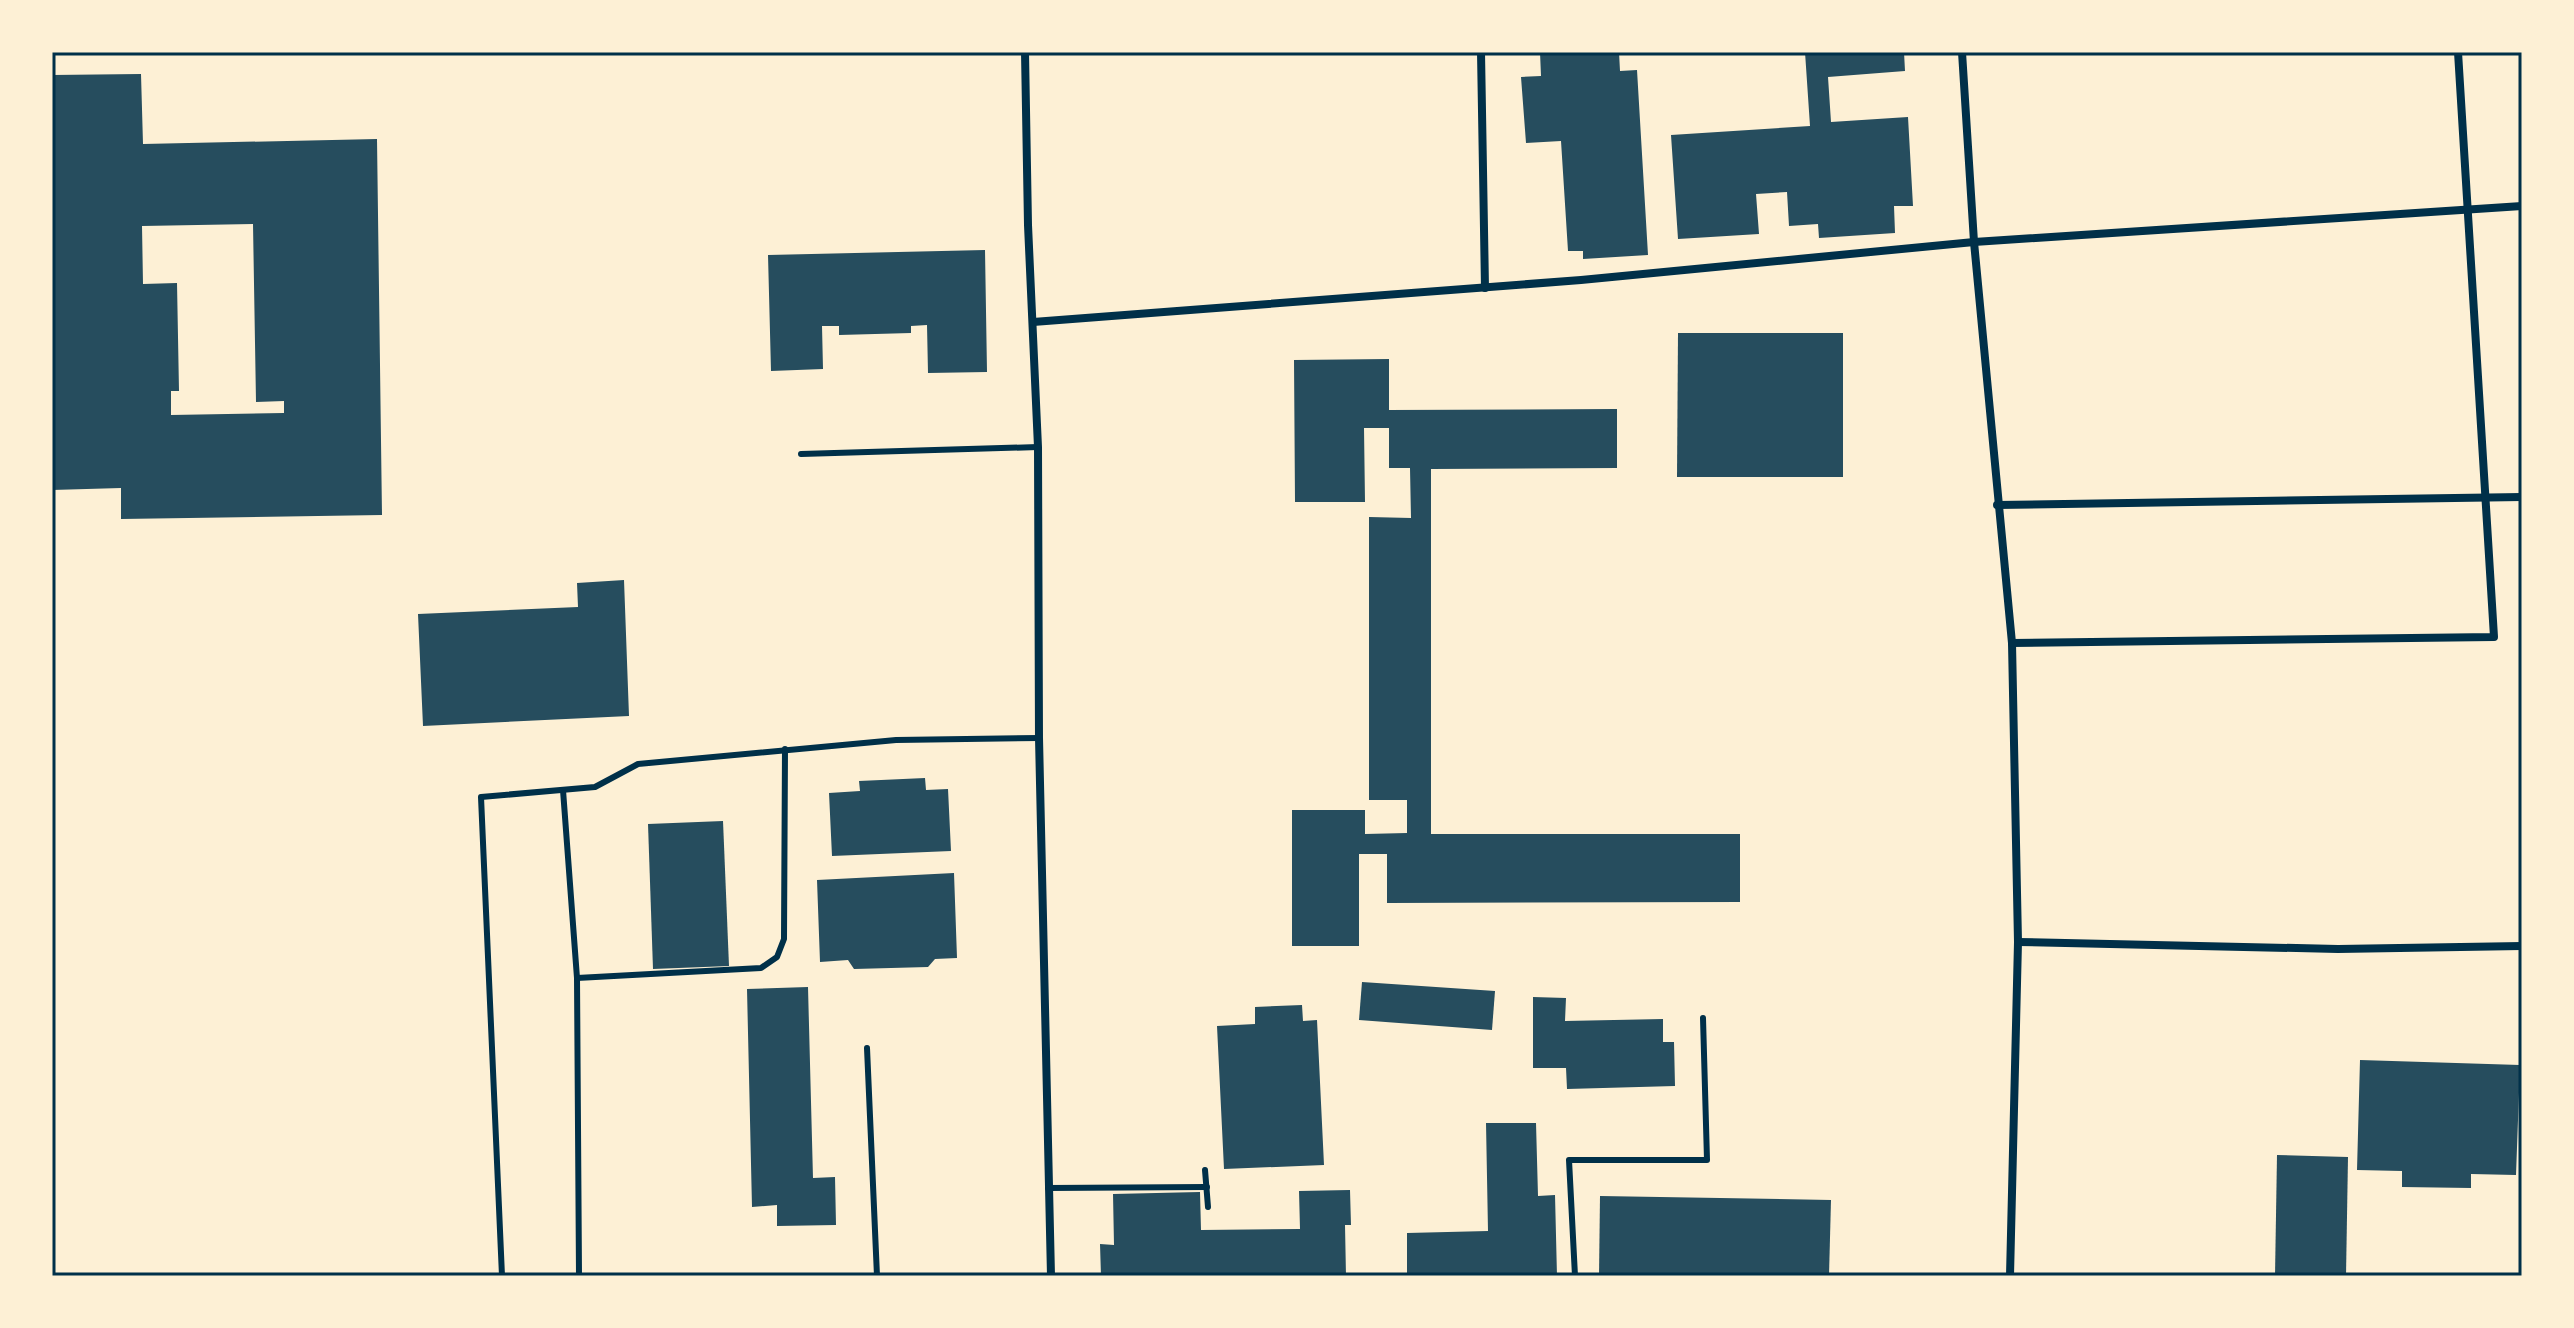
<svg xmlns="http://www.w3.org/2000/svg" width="2574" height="1328" font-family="Helvetica,sans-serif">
<rect width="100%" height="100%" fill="#fdf0d5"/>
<!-- building -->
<g fill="#264d5e" fill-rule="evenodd">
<polygon points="1540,52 1619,52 1620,71 1637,70 1648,255 1583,259 1583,251 1568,251 1561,141 1526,143 1521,77 1541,76"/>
<polygon points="1805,52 1904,52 1905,71 1828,77 1831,122 1908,117 1913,206 1894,206 1895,233 1819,238 1818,224 1789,226 1787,192 1756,194 1759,234 1678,239 1671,135 1810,126"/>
<path d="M141,74L143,144L377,139L382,515L121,519V488L52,490V75ZM253,224L256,402L284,401V413L171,415V391H179L177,283L143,284L142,226Z"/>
<polygon points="985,250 987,372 928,373 927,325 911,326 911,333 839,335 839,326 822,326 823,369 771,371 768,255"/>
<polygon points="1678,333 1843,333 1843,477 1677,477"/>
<polygon points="1389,359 1389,410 1617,409 1617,468 1431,469 1431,834 1740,834 1740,902 1387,903 1387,854 1359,854 1359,946 1292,946 1292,810 1365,810 1365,834 1407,833 1407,800 1369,800 1369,517 1411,518 1410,468 1389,468 1389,428 1364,428 1365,502 1295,502 1294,360"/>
<polygon points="624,580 629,716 423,726 418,614 578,607 577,583"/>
<polygon points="925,778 926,790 948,789 951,851 832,856 829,793 860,791 859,781"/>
<polygon points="723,821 729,966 653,969 648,824"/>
<polygon points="954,873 957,958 935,959 928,967 854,969 848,960 820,962 817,880"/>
<polygon points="1362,982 1495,991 1492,1030 1359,1020"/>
<polygon points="808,987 813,1178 835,1177 836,1225 777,1226 777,1205 752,1207 747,989"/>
<polygon points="1533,997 1566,998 1565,1021 1663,1019 1663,1042 1674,1042 1675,1086 1567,1089 1566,1068 1533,1068"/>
<polygon points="1302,1005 1303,1021 1317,1020 1324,1165 1224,1169 1217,1026 1255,1024 1255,1007"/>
<polygon points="2360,1060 2520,1065 2516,1175 2471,1174 2471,1188 2402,1187 2402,1171 2357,1170"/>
<polygon points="1486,1123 1536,1123 1538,1196 1555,1195 1557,1276 1407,1276 1407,1233 1488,1231"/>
<polygon points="2277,1155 2348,1157 2346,1276 2275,1276"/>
<polygon points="1350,1190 1351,1225 1345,1225 1346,1276 1101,1276 1100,1244 1114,1245 1113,1194 1200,1192 1201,1230 1300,1229 1299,1191"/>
<polygon points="1600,1196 1831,1200 1829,1276 1599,1276"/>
</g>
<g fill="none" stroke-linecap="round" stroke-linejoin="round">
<!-- service -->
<g stroke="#003049" stroke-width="6">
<polyline points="801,454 1038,447"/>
<polyline points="563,790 577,978 579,1276"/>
<polyline points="577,978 761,968 777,957 784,939 785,749"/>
<polyline points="867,1048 877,1276"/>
<polyline points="1205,1170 1208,1207"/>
<polyline points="1048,1188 1207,1187"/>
<polyline points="502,1276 481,797 595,787 638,764 896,740 1039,738"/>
<polyline points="1575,1276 1569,1160 1707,1160 1703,1018"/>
</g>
<!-- minor -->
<g stroke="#003049" stroke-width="8">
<polyline points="1025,52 1028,225 1038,447 1039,738 1051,1276"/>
<polyline points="1481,52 1485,288"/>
<polyline points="1962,52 1974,242 2012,643 2018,942 2010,1276"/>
<polyline points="1033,322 1581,280 1974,242 2522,206"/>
<polyline points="1997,505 2522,497"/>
<polyline points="2012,643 2494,637 2458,52"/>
<polyline points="2018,942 2338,949 2522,946"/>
</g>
</g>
<!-- border -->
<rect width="2574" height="1328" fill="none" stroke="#fdf0d5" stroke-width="108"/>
<rect x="54" y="54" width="2466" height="1220" fill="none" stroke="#003049" stroke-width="3"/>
</svg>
